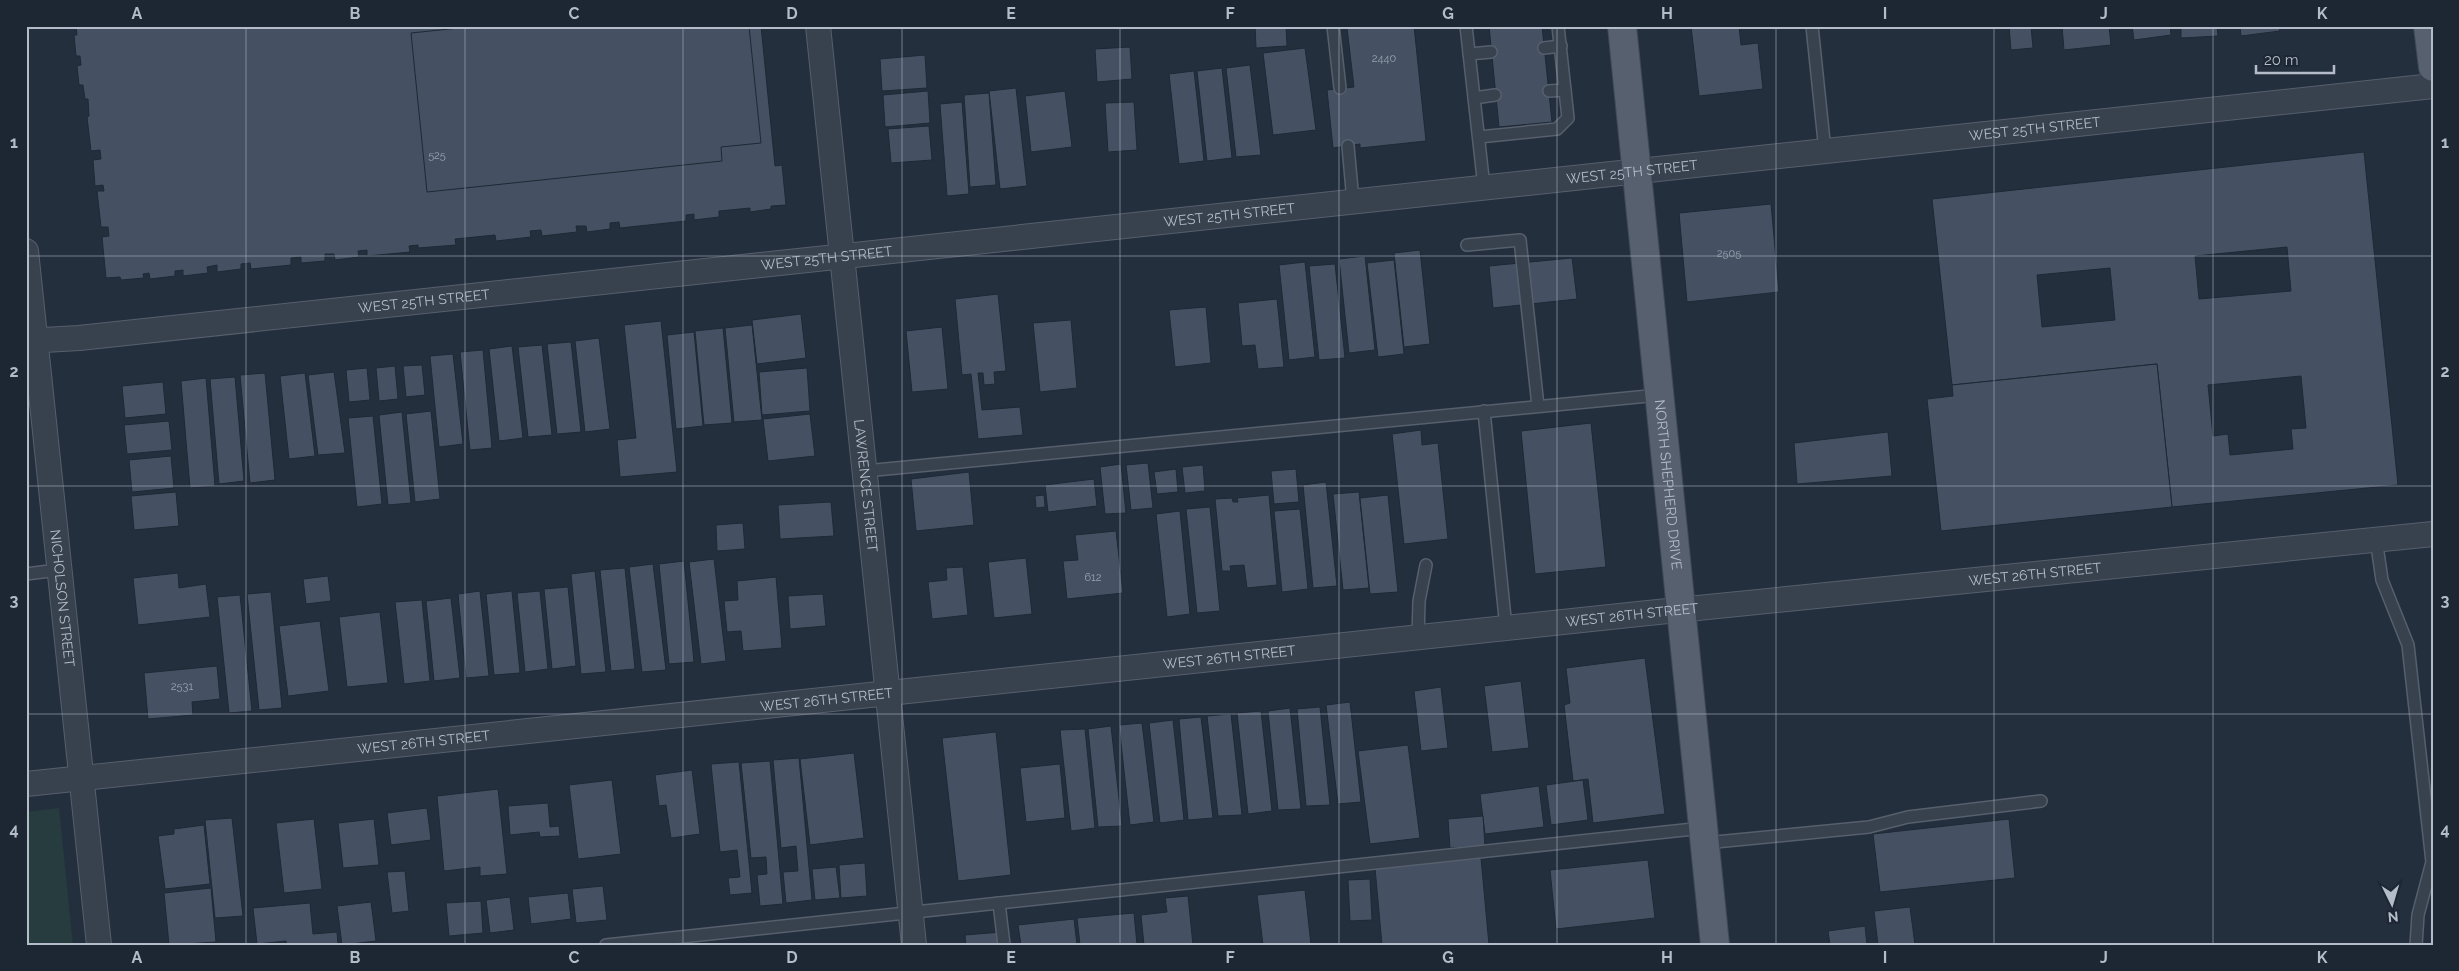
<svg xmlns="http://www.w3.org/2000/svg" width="2459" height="971" font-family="Raleway,sans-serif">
<rect width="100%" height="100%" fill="#242f3e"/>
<!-- green -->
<polygon fill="#263c3f" points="59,808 73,945 26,945 26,812"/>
<!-- building -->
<g fill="#455162" stroke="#1f2835" fill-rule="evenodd">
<polygon points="76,26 761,26 775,166 782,165 786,205 771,206 771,209 750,212 750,208 719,211 719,217 694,220 694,214 686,215 686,221 620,228 619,222 610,223 610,229 587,232 586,226 576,226 577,232 542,236 541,230 530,231 531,237 496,241 495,235 455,239 456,245 418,248 418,245 409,246 410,252 367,256 367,250 358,251 359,257 335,260 334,254 325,254 325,261 301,263 301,257 291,258 291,265 251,269 250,263 241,264 241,269 217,272 217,265 207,267 208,273 183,276 183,270 175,271 175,276 150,279 149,273 143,274 144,278 121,280 120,277 106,278 102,237 109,236 108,227 101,227 97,191 104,191 103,185 95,186 93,160 101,159 100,150 91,151 87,117 89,116 88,99 85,99 83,85 79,85 77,66 81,65 80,56 76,56 74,35 77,35"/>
<polygon points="478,26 749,26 761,143 721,147 722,161 427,192 411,33"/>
<polygon points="1255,26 1286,26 1287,46 1256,48"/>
<polygon points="1366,26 1414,26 1426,141 1360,148 1360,144 1333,148 1327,90 1354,87 1347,28"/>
<polygon points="1489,26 1542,26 1552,122 1499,127"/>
<polygon points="1691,26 1739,26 1741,45 1758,43 1763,89 1699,96"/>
<polygon points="2009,26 2031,26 2033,48 2011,50"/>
<polygon points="2062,26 2109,26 2111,45 2064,50"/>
<polygon points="2132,26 2170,26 2171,35 2134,40"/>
<polygon points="2181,26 2217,26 2218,36 2181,38"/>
<polygon points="2240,26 2279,26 2280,31 2241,36"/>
<polygon points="1130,47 1132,79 1097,82 1095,49"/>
<polygon points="1305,48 1316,130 1273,135 1263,53"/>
<polygon points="925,55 927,88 882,91 880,59"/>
<polygon points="1250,65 1261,155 1236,157 1226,68"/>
<polygon points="1222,68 1232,158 1207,161 1197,71"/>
<polygon points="1194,71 1204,161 1179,164 1169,74"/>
<polygon points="1016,88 1027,186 1000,189 989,91"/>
<polygon points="928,91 930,123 885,127 883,95"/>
<polygon points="1065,91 1072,147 1031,152 1025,96"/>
<polygon points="989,93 996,185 970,187 964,95"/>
<polygon points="962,102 969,194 947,196 940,104"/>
<polygon points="1134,102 1137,150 1108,152 1105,103"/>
<polygon points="929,126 932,160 891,163 888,129"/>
<path d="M2364,152L2398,485L2172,507L2157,364L1952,385L1932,199ZM2287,247L2291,291L2199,299L2195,256ZM2110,268L2115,320L2042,327L2037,275ZM2301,376L2306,428L2291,429L2293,449L2230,455L2228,434L2213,436L2208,385Z"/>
<polygon points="1771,204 1779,292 1687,302 1679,213"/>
<polygon points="1420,250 1430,344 1404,347 1394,253"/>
<polygon points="1365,256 1375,350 1349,353 1339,259"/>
<polygon points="1572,258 1577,299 1493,308 1489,266"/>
<polygon points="1394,260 1404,354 1378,357 1367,263"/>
<polygon points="1305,262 1315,357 1289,360 1279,265"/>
<polygon points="1335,264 1345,358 1319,360 1309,266"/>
<polygon points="998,294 1006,371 994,372 995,384 984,385 983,373 978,373 982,410 1020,407 1023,435 978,439 971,374 962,375 955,299"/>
<polygon points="1277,299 1284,367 1258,369 1255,345 1242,346 1238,303"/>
<polygon points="1206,307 1211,363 1175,367 1169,310"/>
<polygon points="801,314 806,358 757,364 752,320"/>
<polygon points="1071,320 1077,388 1040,392 1033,323"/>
<polygon points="661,321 677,472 620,477 617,440 636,438 624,325"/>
<polygon points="752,325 762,420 734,422 725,328"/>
<polygon points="942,327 948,389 912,392 906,331"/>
<polygon points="723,328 732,423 704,425 695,331"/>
<polygon points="694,332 703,426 676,429 667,335"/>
<polygon points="599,338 610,429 585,432 575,341"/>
<polygon points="571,342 581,432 557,434 547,344"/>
<polygon points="542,345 552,435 528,437 518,347"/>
<polygon points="512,346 523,438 499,441 489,349"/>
<polygon points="483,350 492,448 470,450 460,352"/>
<polygon points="453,354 463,444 439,447 430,356"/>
<polygon points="2157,364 2172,507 1941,531 1927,399 1953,396 1952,385"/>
<polygon points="422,365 425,395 406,397 403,366"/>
<polygon points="395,366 398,399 379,401 376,368"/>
<polygon points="367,368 370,400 349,402 346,370"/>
<polygon points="807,368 810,411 762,415 759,372"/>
<polygon points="334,372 345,453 318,455 308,375"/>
<polygon points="265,373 275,480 250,483 240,375"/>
<polygon points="305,373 315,456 289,459 280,376"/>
<polygon points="235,377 244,481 219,484 210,379"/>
<polygon points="206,378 215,486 190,488 181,381"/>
<polygon points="163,382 166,414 125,418 122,386"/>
<polygon points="431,411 440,499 415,502 406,414"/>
<polygon points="402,412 411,503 388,505 379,415"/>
<polygon points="810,414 815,456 768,461 763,419"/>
<polygon points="373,416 382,504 357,507 348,418"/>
<polygon points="169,421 172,450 127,454 124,425"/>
<polygon points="1591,423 1606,567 1535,574 1521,431"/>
<polygon points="1421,430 1422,445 1438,443 1448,539 1404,544 1392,434"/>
<polygon points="1888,432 1892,476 1797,484 1794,443"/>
<polygon points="171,456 174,488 132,492 129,460"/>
<polygon points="1148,463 1153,508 1131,510 1126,465"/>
<polygon points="1121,464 1126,513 1105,514 1100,467"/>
<polygon points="1203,465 1205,491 1185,493 1182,467"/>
<polygon points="1176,469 1178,492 1157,494 1154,472"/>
<polygon points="1296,469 1299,502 1274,504 1271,471"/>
<polygon points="969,472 974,525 916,531 911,479"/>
<polygon points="1094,479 1097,506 1048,512 1045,485"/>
<polygon points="1326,482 1337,586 1313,588 1303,485"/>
<polygon points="176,492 179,526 134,530 131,496"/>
<polygon points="1359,492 1369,588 1343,590 1333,494"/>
<polygon points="1044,495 1045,507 1036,508 1035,496"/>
<polygon points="1269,495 1277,585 1247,588 1244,565 1230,566 1231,571 1222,571 1215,499 1232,498 1233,502 1238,502 1237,498"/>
<polygon points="1388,495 1398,592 1370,594 1360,498"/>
<polygon points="831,502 834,536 780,539 778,505"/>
<polygon points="1210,507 1220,611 1197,613 1186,509"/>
<polygon points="1300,509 1308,589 1282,592 1274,511"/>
<polygon points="1180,511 1190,614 1167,617 1156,514"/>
<polygon points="743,523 745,549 717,551 716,525"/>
<polygon points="1116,531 1123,593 1067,599 1063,561 1078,560 1075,535"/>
<polygon points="1026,558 1032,614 994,618 988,562"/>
<polygon points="714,559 726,661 701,664 689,562"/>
<polygon points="684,561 694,662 669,664 659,564"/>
<polygon points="653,564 666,670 642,672 629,567"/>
<polygon points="963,567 968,615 932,619 928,582 947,580 946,568"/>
<polygon points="625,568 635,669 611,671 600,570"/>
<polygon points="595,571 606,672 581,674 571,574"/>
<polygon points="178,573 179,588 206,584 210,617 138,625 133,578"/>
<polygon points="328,576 331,601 306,604 303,579"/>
<polygon points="776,577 782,648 743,651 741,631 727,632 724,601 738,600 737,581"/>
<polygon points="568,587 576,666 552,669 544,589"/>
<polygon points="480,591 489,676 466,678 458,594"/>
<polygon points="512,591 520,673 494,675 486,594"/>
<polygon points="540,591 548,669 525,672 517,593"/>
<polygon points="271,592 282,708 259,710 247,594"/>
<polygon points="823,594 826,626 790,629 788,596"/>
<polygon points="240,595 252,711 229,713 217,597"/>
<polygon points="451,598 460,678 434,681 426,601"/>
<polygon points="422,600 430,681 404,684 395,602"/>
<polygon points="380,612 388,683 347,687 339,617"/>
<polygon points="320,621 329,691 288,696 279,626"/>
<polygon points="1645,658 1665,814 1593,823 1588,779 1573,781 1564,705 1570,703 1566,668"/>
<polygon points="217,666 220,699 192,702 193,715 148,719 144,673"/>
<polygon points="1521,681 1529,748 1492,752 1484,686"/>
<polygon points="1441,687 1448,748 1421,751 1414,691"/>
<polygon points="1350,702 1361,802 1338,804 1326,705"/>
<polygon points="1320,707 1330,805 1306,806 1297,709"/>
<polygon points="1290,708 1301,809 1278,810 1268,711"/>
<polygon points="1261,711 1272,811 1248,814 1237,713"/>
<polygon points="1231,714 1242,815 1218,816 1207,716"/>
<polygon points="1201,717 1213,818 1188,820 1179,719"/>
<polygon points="1173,720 1184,820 1160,823 1149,723"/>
<polygon points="1142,723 1154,822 1130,825 1119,725"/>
<polygon points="1111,726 1122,826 1098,827 1088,729"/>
<polygon points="1085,729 1095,828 1071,831 1060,730"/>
<polygon points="996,732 1011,875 958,881 942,738"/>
<polygon points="1408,745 1420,838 1370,844 1358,751"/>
<polygon points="854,753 864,838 810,845 800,759"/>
<polygon points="799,758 812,900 786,903 783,872 798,871 796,846 781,848 773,760"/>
<polygon points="770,761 783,904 760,906 757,875 767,874 766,857 751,858 741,763"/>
<polygon points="739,762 752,893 730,895 728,878 740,877 737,850 720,852 711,764"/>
<polygon points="1060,764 1065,818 1026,822 1020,768"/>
<polygon points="692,770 700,834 671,838 666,805 659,806 655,775"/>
<polygon points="612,780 621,854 578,859 569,785"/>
<polygon points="1583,780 1588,820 1551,825 1546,785"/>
<polygon points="1539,786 1544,827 1485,834 1480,794"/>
<polygon points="498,789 507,874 480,876 480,867 444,871 437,796"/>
<polygon points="548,803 550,827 559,826 560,836 540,837 539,832 510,835 508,806"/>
<polygon points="427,808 431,840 391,845 387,813"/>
<polygon points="1483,816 1485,846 1450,848 1448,819"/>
<polygon points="232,818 243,916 215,918 205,820"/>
<polygon points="314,819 322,889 284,893 276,823"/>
<polygon points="374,819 379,865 343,868 338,823"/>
<polygon points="2009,819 2015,878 1880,892 1873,834"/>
<polygon points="204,825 210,884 165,889 158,836 174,834 174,829"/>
<polygon points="1481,858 1489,945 1382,945 1375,868"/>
<polygon points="1648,860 1655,918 1556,929 1550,870"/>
<polygon points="865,863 867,896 841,898 839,865"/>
<polygon points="836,867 840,898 815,900 812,869"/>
<polygon points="405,871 409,911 392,913 387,872"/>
<polygon points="1370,879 1372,920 1350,921 1348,880"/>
<polygon points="603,886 607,920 576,923 572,889"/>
<polygon points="211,888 216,942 169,945 164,893"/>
<polygon points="1305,890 1311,945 1263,945 1257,895"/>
<polygon points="568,893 571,919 531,924 528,897"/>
<polygon points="1188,896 1193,945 1144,945 1141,915 1167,912 1165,898"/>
<polygon points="510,897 514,930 490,933 486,900"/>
<polygon points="481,901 483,933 449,936 446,903"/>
<polygon points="371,902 376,941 342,945 337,906"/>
<polygon points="310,903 313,934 337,932 338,945 287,945 286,941 257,944 253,908"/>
<polygon points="1910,907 1915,945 1878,945 1874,911"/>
<polygon points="1134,913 1137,945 1080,945 1077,918"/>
<polygon points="1074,919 1077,945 1021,945 1018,925"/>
<polygon points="1865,926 1867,945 1830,945 1828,931"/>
<polygon points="1002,932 1003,945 966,945 965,935"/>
</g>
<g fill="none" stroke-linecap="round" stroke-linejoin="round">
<defs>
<g id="service">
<polyline points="1333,26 1340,88"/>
<polyline points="1466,26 1484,187"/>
<polyline points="1812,26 1825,151"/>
<polyline points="1544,48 1561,46"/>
<polyline points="1469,54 1491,52"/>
<polyline points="1549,91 1565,90"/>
<polyline points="1474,98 1495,95"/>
<polyline points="1479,137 1557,129 1568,118 1558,26"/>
<polyline points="1348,146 1353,201"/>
<polyline points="1467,245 1520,240 1538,406"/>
<polyline points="1484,411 1506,628"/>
<polyline points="865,471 1659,395"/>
<polyline points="2376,539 2382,580 2408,645 2432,862 2418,915 2416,945"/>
<polyline points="26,574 58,570"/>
<polyline points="1418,637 1419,601 1426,565"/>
<polyline points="1705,843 1869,827 1908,817 2041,801"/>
<polyline points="999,903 1004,945"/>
<polyline points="606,945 1703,828"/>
</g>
<g id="minor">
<path id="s1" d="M818,26L914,945"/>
<path id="s2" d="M26,251L99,945"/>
<path id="s3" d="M26,341L79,338L2433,86"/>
<path id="s4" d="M26,784L1648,613L2433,534"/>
</g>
<g id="primary">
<path id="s5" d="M1622,26L1715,945"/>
<polyline points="2428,26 2433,67"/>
</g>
</defs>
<!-- service casing -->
<use href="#service" stroke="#565f6c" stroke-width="14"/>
<!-- minor casing -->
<use href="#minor" stroke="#565f6c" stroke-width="26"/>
<!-- primary casing -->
<use href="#primary" stroke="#414a57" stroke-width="30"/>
<!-- service -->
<use href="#service" stroke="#38414e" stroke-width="11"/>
<!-- minor -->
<use href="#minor" stroke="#38414e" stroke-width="24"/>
<!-- primary -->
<use href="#primary" stroke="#56606e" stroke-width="28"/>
</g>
<!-- grid -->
<path fill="none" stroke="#b4bcc9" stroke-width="1" stroke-opacity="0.55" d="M246,26V945M465,26V945M683,26V945M902,26V945M1120,26V945M1339,26V945M1557,26V945M1776,26V945M1994,26V945M2213,26V945M26,256H2433M26,486H2433M26,714H2433"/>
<g text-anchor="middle" stroke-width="5" stroke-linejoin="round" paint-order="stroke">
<!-- number labels -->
<g font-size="11" fill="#98a1af">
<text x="1384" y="62">2440</text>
<text x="437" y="159">525</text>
<text x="1729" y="257">2505</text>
<text x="1093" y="581">612</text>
<text x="182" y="690">2531</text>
</g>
<!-- street labels -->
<g font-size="14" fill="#b4bcc9" stroke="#1d2633">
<text dy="5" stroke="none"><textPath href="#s3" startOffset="2020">WEST 25TH STREET</textPath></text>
<text dy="5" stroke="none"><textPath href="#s3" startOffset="1615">WEST 25TH STREET</textPath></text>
<text dy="5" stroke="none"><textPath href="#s3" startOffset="1210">WEST 25TH STREET</textPath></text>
<text dy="5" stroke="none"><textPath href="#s3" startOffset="805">WEST 25TH STREET</textPath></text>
<text dy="5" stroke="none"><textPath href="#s3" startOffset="400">WEST 25TH STREET</textPath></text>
<text dy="5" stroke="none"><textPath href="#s1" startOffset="462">LAWRENCE STREET</textPath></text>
<text dy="5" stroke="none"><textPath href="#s5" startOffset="461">NORTH SHEPHERD DRIVE</textPath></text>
<text dy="5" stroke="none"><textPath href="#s4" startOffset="2020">WEST 26TH STREET</textPath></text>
<text dy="5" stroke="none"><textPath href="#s2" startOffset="349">NICHOLSON STREET</textPath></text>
<text dy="5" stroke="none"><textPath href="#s4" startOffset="1615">WEST 26TH STREET</textPath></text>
<text dy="5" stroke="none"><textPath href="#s4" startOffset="1210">WEST 26TH STREET</textPath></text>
<text dy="5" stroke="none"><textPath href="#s4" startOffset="805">WEST 26TH STREET</textPath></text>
<text dy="5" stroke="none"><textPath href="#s4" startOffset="400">WEST 26TH STREET</textPath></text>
</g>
</g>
<!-- border -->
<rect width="2459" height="971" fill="none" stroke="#1d2633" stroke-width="55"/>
<!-- north arrow -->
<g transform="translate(2392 904) rotate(175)" stroke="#1d2633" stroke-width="4" paint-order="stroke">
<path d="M0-4L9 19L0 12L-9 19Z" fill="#b4bcc9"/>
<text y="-8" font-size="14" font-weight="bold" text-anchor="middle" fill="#b4bcc9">N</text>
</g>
<!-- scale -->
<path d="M2256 65v8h78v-8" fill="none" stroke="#b4bcc9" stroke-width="2.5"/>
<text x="2264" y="65" font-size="15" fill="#b4bcc9" stroke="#1d2633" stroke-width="4" paint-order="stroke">20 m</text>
<rect x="28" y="28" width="2404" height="916" fill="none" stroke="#b4bcc9" stroke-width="2"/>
<g font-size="16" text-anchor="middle" font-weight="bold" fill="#b4bcc9">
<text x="137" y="19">A</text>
<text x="355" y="19">B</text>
<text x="574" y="19">C</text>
<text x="792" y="19">D</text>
<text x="1011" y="19">E</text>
<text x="1230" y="19">F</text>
<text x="1448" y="19">G</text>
<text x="1667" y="19">H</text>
<text x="1885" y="19">I</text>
<text x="2104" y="19">J</text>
<text x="2322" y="19">K</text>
<text x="14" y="148">1</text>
<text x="2445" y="148">1</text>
<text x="14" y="377">2</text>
<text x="2445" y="377">2</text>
<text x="14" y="606">3</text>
<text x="2445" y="606">3</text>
<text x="14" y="835">4</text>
<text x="2445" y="835">4</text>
<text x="137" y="963">A</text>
<text x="355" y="963">B</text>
<text x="574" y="963">C</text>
<text x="792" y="963">D</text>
<text x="1011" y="963">E</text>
<text x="1230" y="963">F</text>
<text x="1448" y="963">G</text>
<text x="1667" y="963">H</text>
<text x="1885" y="963">I</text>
<text x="2104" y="963">J</text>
<text x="2322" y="963">K</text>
</g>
</svg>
